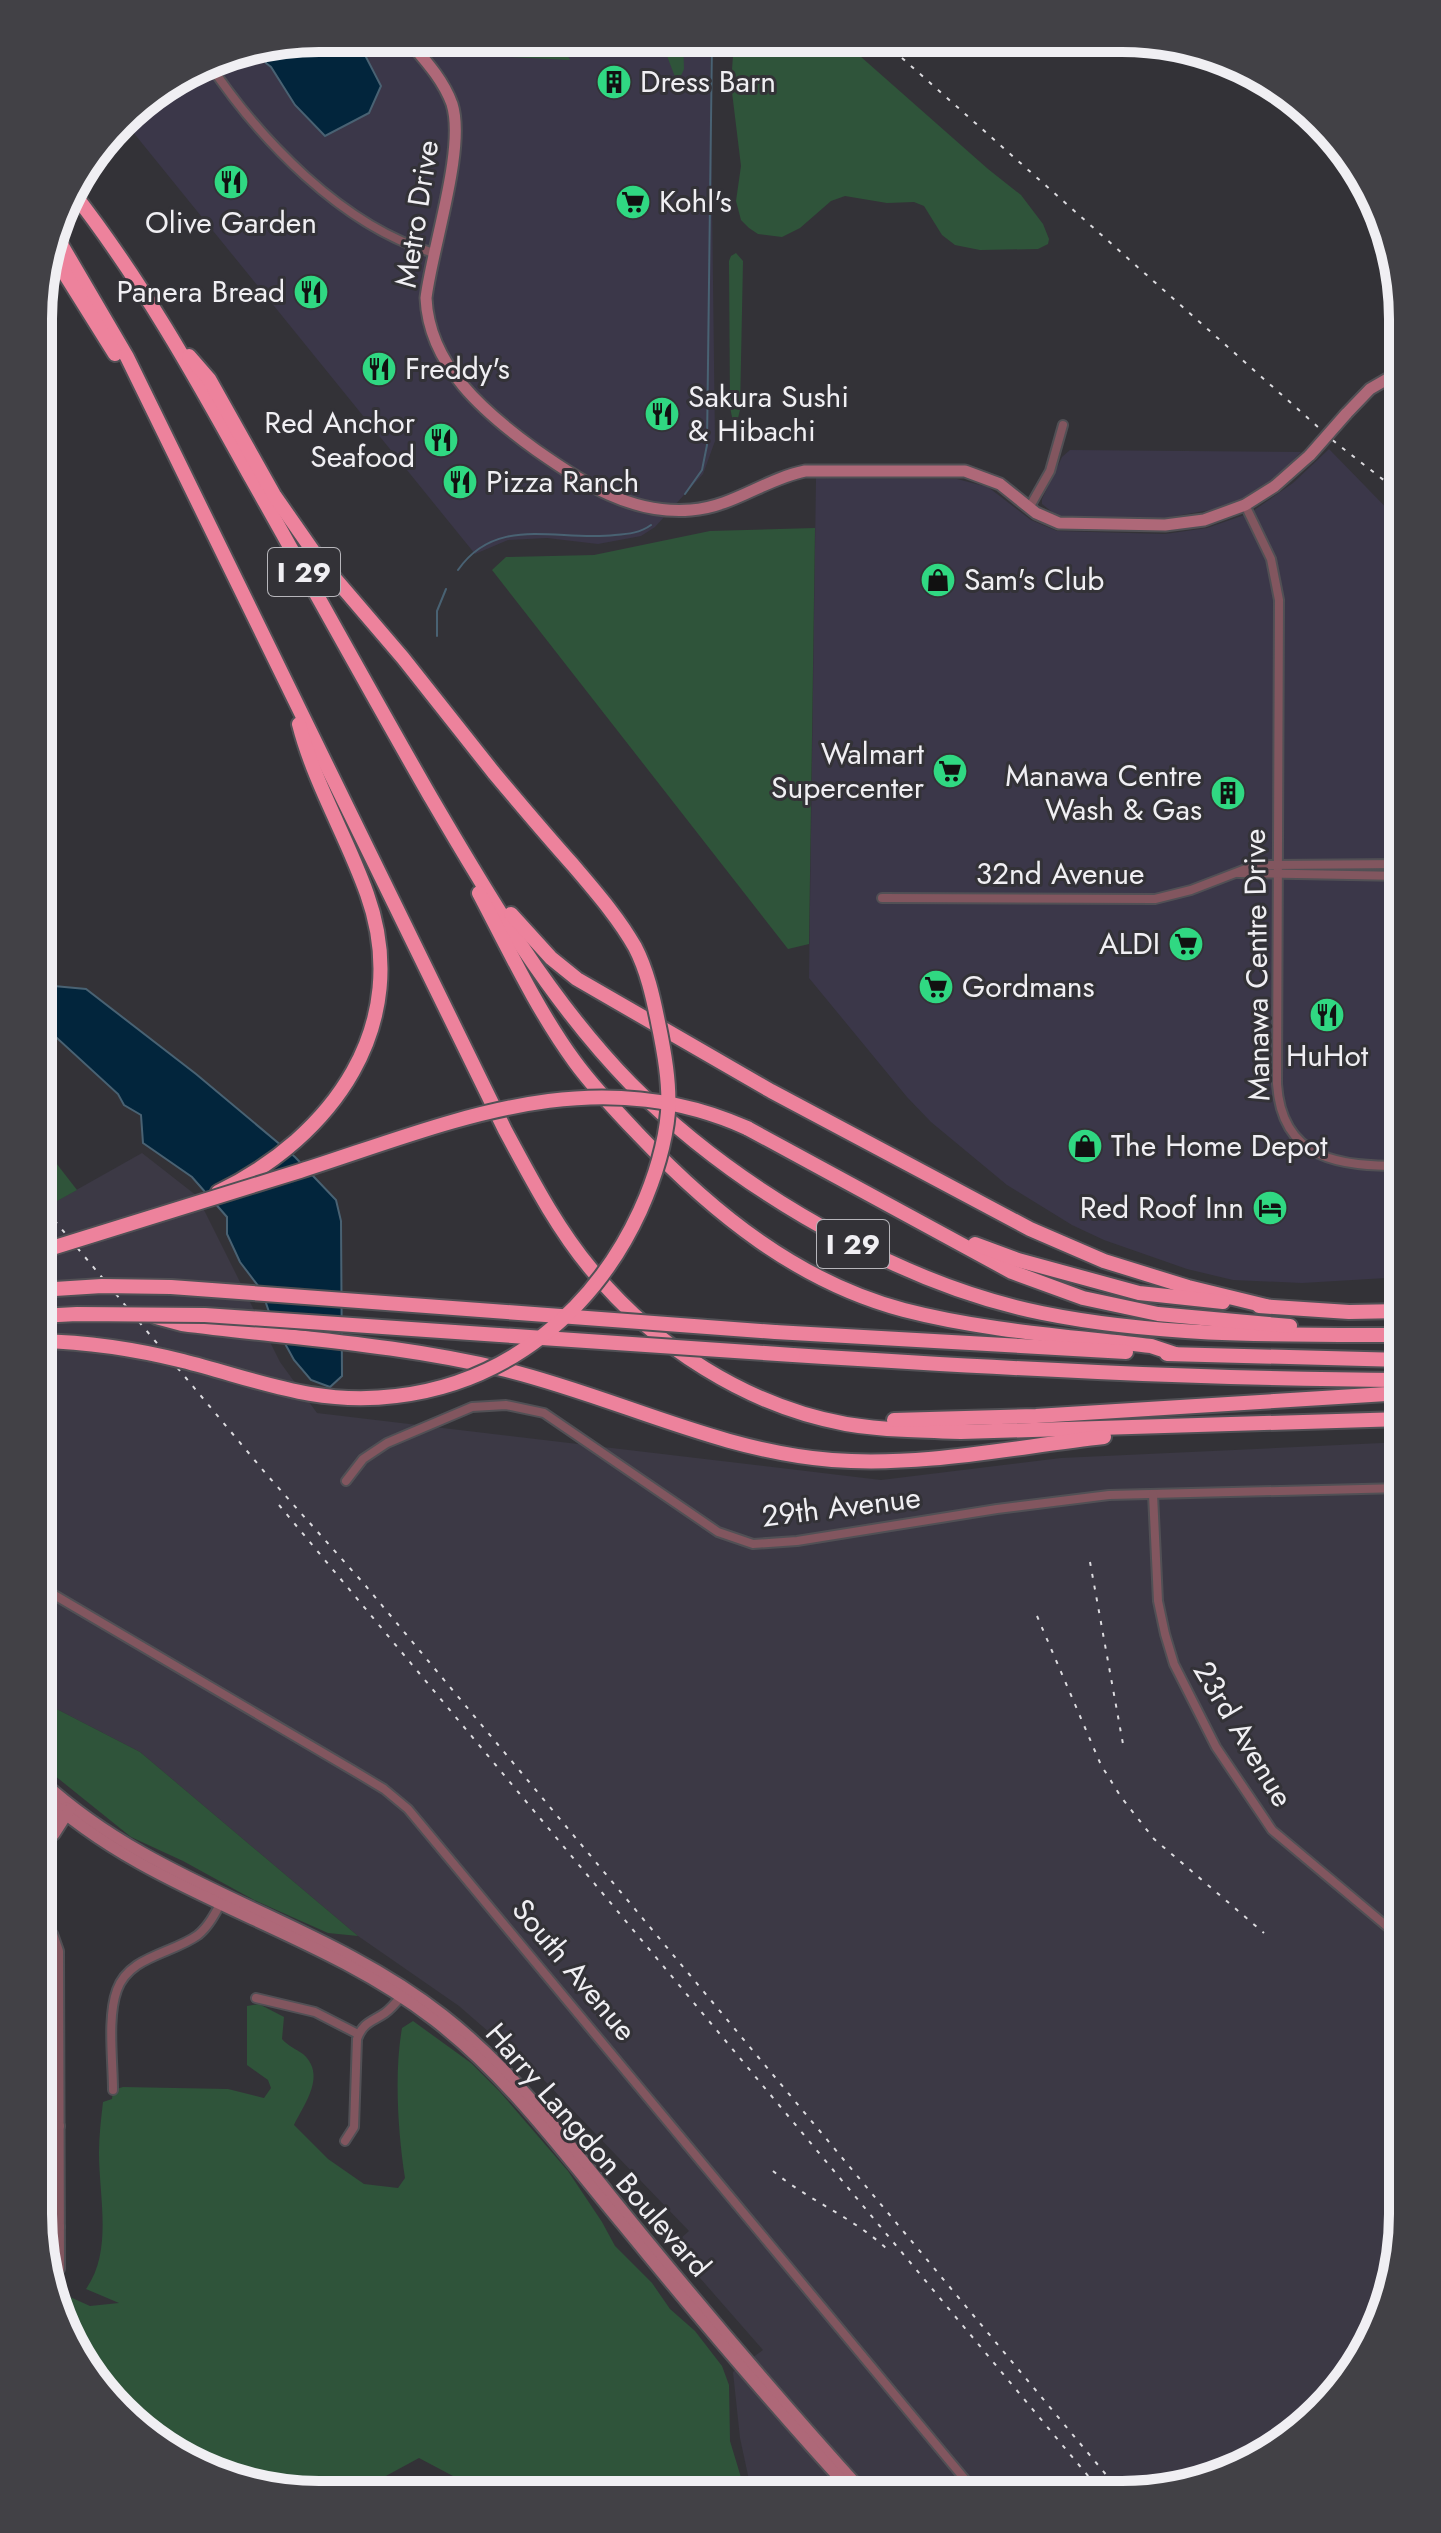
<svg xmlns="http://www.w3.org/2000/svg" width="1441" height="2533" font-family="Jost,sans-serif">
<rect width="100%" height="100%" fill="#333237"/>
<!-- commercial -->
<g fill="#3b3749">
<polygon points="319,38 710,40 715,441 703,474 655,527 641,536 598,544 547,538 508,540 475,554 124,121 134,108 212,59"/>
<polygon points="1329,449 1403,525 1403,1277 1302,1283 1233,1280 1187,1269 1104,1240 1072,1225 1007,1185 931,1122 907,1097 809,978 816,478 957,479 988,487 1031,520 1057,531 1165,534 1207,528 1250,513 1293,483"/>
<polygon points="1070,450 1301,452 1283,472 1242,499 1216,509 1164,518 1076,518 1057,516 1042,504 1042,499 1062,457"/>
</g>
<!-- built -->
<polygon fill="#3c3945" points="142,1153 197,1196 280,1362 317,1413 881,1480 1061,1458 1403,1442 1402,2232 1382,2321 1345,2385 1278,2447 1212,2480 1122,2495 752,2494 740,2438 733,2372 763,2350 672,2246 689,2231 543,2079 459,2006 358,1936 140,1752 39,1700 39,1211"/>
<!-- green -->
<g fill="#2f543a">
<polygon points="543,39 559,39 570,60 511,57"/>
<polygon points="661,40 683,40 684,69 680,78 675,77"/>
<polygon points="734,41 843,41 988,169 1021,195 1043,224 1049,239 1048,244 1038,249 980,250 955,245 942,235 924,206 914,202 887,203 845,196 831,201 800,228 782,237 758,234 749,228 741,220 736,201 741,166 731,84"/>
<polygon points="736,253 743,261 740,410 738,418 733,422 730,407 729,261 731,256"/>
<polygon points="815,528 809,944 788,949 492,570 506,557 594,555 710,531"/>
<polygon points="39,1141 77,1190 39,1211"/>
<polygon points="39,1700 140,1752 358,1936 328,1933 254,1900 183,1861 131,1837 39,1763"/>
<path d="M259,2004L284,2017L282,2039C288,2046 296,2049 303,2054C327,2075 304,2104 294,2125L328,2159L364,2184L398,2188L405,2178C398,2133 394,2073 402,2028L413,2021L471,2063L500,2092L568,2171L602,2222L615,2246L652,2283L670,2309L695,2331L722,2366L729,2385L730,2441L746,2494L468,2493L453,2476L419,2458L384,2477L377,2493H282L211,2473L134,2425L53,2304L50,2288L90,2306L119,2303L86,2289C113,2251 99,2197 99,2153C99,2136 101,2119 103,2102L112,2099L113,2090L123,2087L228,2089L264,2098L271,2088L268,2080L247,2065V2006Z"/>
</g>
<!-- water -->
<g fill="#02253c" stroke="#496273" stroke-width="2">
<polygon points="319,38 346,38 365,55 381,86 369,113 325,136 295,105 271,67 266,63 266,49"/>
<polygon points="43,985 86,989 196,1074 295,1157 336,1200 341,1221 342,1376 330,1387 311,1380 294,1360 271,1318 262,1291 240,1262 227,1234 227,1217 192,1177 143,1143 141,1115 124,1105 118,1094 46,1028 39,1014 39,989"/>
</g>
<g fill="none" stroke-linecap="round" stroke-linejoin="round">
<!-- stream -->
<g stroke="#496273" stroke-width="2">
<polyline points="685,494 702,470 707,445 712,40"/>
<path d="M458,570C497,514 558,542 615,535C628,534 640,533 651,525"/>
<polyline points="437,636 437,611 446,589"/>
</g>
<defs>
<g id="street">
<path d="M208,62C259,139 343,227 434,253"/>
<path d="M1245,505L1271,559L1279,600L1277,1084C1282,1161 1341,1166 1403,1166"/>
<polyline points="1029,508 1050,471 1063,425"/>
<polyline points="1238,873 1403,876"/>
<polyline points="882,898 1155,899 1191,890 1256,865 1403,864"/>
<polyline points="346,1481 363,1459 387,1443 472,1407 506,1405 544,1413 718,1532 753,1544 797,1541 997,1509 1109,1495 1403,1488"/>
<polyline points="1153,1494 1158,1601 1165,1634 1174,1664 1216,1747 1272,1830 1402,1939"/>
<polyline points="39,1586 354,1771 384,1789 408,1809 978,2495"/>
<polyline points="38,1919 53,1934 59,1951 60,2269"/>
<polyline points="256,1998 315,2012 358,2034"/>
<polyline points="38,2022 59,2022"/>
<path d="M113,2090C113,2061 107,2017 117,1990C129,1956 172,1954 198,1935C209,1926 216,1912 223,1899"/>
<polyline points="38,2125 60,2126"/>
<path d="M345,2141L354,2127L357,2039C363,2022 372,2022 385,2013C392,2008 399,1999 404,1993"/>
<polyline points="40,2227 60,2227"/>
</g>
<g id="secondary">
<path d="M407,39C424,59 443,79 452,104C466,148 432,248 426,298C429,366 485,413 536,450C583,483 631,515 691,510C733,507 765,479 805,471H965L1000,484L1036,513L1059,523L1165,525L1204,520L1245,505L1275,486L1310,455"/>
<polyline points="1346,414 1370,389 1403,370"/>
<path d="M39,1778C155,1888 318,1917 443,2015C521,2076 579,2158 641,2233C714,2322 788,2409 865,2494"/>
<path d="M39,1791C151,1897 313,1926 434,2020C508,2077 563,2153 622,2224C697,2316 774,2407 854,2494"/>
<polyline points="38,1834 49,1828 66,1808"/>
<polyline points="38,1842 54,1834 70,1809"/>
</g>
<g id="highway">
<path d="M71,190C140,278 194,374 248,472C309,580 368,688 430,796C489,897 549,1000 631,1084C694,1147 768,1199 846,1240C908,1273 973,1299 1042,1313C1160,1337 1283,1335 1403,1335"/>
<path d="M55,234L127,357L505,1130C531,1178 556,1227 591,1269C654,1346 747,1406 846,1424C883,1430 922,1431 961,1432L1403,1419"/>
<polyline points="49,254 60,266 115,354"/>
<polyline points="189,356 209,379 274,495 320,561 403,658 494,773"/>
<path d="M479,893C509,950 537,1010 575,1062C594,1088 617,1112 639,1135C713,1213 798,1282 904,1310C985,1331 1068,1336 1151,1346L1175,1354"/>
<polyline points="511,914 551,958 577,979 771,1091 1030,1229 1104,1261 1188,1287 1266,1306"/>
<polyline points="747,1128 1012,1272 1083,1298 1158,1314 1290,1326"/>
<path d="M218,1192C332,1137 414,1025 367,894C347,837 314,783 299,724"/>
<polyline points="975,1244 1018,1260 1139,1293 1223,1302"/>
<polyline points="1259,1306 1349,1312 1403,1311"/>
<path d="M156,1317L182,1324C290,1338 399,1344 506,1370C616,1397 718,1451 832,1460C923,1467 1014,1447 1104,1437"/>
<polyline points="775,1332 1126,1352"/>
<polyline points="1167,1354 1403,1360"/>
<path d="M793,1355C996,1368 1199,1379 1403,1380"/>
<polyline points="894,1420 1036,1416 1403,1393"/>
</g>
</defs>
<!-- street casing -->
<use href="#street" stroke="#515055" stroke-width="12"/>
<!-- secondary casing -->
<use href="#secondary" stroke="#515055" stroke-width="15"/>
<!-- highway casing -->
<use href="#highway" stroke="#515055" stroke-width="18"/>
<!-- street -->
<use href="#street" stroke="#82565f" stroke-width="8"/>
<!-- secondary -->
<use href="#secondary" stroke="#ae6878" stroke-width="11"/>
<!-- highway -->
<use href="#highway" stroke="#ed829c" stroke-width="14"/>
<!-- rail -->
<g stroke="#dcdbdf" stroke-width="2" stroke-dasharray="4 8" stroke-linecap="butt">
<polyline points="884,42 1336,443 1403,495"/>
<polyline points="39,1202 267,1475 365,1585 1123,2495"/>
<polyline points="279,1505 1104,2495"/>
<polyline points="1090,1562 1123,1744"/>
<polyline points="1037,1616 1101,1765 1121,1797 1154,1839 1264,1933"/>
<path d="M773,2171C809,2201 855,2218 889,2251"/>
</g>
<defs>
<polyline id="secondary-bridge" points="1310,455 1346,414"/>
<g id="highway-bridge">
<path d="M39,1252C126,1225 213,1198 300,1171C450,1123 591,1058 747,1128"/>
<polyline points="39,1290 102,1286 171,1287 775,1332"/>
<polyline points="39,1316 77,1314 205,1315 793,1355"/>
<path d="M39,1341C88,1342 135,1349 183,1361C258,1380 315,1406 396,1396C507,1383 594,1311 640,1211C654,1180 665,1146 668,1112C670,1083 664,1051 658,1022C653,997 647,970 635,947C618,917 595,891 573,865C546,835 520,804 494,773"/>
</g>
</defs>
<!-- secondary-bridge casing -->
<use href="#secondary-bridge" stroke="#515055" stroke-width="15" stroke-linecap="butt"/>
<!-- highway-bridge casing -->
<use href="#highway-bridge" stroke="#515055" stroke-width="18" stroke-linecap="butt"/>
<!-- secondary-bridge -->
<use href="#secondary-bridge" stroke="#ae6878" stroke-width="11"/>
<!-- highway-bridge -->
<use href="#highway-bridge" stroke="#ed829c" stroke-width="14"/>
</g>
<!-- icons -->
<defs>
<symbol id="building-disc" viewBox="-11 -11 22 22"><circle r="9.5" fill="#30d882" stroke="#333237"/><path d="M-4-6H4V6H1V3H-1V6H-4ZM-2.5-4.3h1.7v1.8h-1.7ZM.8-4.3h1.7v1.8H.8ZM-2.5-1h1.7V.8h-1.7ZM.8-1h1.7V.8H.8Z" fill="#111"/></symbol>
<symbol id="restaurant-disc" viewBox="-11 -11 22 22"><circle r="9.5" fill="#30d882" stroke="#333237"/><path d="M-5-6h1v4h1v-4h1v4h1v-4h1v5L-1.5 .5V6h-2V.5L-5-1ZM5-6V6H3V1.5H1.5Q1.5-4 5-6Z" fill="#111"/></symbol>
<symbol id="supermarket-disc" viewBox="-11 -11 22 22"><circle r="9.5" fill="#30d882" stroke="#333237"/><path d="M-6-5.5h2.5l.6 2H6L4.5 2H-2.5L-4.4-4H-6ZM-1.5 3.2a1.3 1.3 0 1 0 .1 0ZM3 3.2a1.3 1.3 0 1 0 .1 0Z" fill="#111"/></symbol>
<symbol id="shop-disc" viewBox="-11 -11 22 22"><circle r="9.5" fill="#30d882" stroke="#333237"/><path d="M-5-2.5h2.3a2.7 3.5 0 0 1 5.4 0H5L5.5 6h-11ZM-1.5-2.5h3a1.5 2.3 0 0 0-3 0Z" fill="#111"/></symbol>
<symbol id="hotel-disc" viewBox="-11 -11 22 22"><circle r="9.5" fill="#30d882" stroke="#333237"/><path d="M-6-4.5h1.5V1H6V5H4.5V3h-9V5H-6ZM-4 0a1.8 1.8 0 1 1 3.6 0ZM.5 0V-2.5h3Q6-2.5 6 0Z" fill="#111"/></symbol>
</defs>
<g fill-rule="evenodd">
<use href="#building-disc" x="594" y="62" width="40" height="40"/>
<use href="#restaurant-disc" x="211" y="162" width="40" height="40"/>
<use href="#supermarket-disc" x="613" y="182" width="40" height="40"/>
<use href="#restaurant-disc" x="291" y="272" width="40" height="40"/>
<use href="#restaurant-disc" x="359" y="349" width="40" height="40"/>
<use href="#restaurant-disc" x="642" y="394" width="40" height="40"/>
<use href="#restaurant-disc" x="421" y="420" width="40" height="40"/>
<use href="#restaurant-disc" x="440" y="462" width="40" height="40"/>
<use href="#shop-disc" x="918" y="560" width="40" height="40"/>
<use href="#supermarket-disc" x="930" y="751" width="40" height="40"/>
<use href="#building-disc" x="1208" y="773" width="40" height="40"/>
<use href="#supermarket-disc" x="1166" y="924" width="40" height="40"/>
<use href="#supermarket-disc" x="916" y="967" width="40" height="40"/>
<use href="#restaurant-disc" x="1307" y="995" width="40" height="40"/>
<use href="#shop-disc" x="1065" y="1126" width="40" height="40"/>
<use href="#hotel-disc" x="1250" y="1188" width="40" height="40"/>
</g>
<g text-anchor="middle" stroke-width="6" stroke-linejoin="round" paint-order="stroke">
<!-- shield labels -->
<g fill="#333237" stroke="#b7b6bb" stroke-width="2">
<rect x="268" y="548" width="72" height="48" rx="6"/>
<rect x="817" y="1220" width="72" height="48" rx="6"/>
</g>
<g font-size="28" font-weight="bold" fill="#f0eff3">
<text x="304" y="582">I 29</text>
<text x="853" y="1254">I 29</text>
</g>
<!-- poi labels -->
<g font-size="30" fill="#f0eff3" stroke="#333237" text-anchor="start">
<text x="640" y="92">Dress Barn</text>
<text x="659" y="212">Kohl's</text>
<text x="231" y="233" text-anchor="middle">Olive Garden</text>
<text x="285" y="302" text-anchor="end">Panera Bread</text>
<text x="405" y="379">Freddy's</text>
<text x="688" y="407">Sakura Sushi<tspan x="688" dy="34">&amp; Hibachi</tspan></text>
<text x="415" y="433" text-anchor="end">Red Anchor<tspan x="415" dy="34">Seafood</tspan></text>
<text x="486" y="492">Pizza Ranch</text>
<text x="964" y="590">Sam's Club</text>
<text x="924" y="764" text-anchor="end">Walmart<tspan x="924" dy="34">Supercenter</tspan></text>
<text x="1202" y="786" text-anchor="end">Manawa Centre<tspan x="1202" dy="34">Wash &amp; Gas</tspan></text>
<text x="1160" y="954" text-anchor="end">ALDI</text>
<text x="962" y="997">Gordmans</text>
<text x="1327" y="1066" text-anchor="middle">HuHot</text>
<text x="1111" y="1156">The Home Depot</text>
<text x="1244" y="1218" text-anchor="end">Red Roof Inn</text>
</g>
<!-- street labels -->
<g font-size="30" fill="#f0eff3" stroke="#333237">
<text transform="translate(417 214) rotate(-81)" y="10">Metro Drive</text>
<text x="1060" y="884">32nd Avenue</text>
<text transform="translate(1257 965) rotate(-91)" y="10">Manawa Centre Drive</text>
<text transform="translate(841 1507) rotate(-7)" y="10">29th Avenue</text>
<text transform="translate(1243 1734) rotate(59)" y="10">23rd Avenue</text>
<text transform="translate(574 1970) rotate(50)" y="10">South Avenue</text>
<text transform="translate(598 2150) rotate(49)" y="10">Harry Langdon Boulevard</text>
</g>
</g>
<!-- crop -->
<path d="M0 0H1441V2533H0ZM319 52H1122A267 267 0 0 1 1389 319V2214A267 267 0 0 1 1122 2481H319A267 267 0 0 1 52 2214V319A267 267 0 0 1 319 52Z" fill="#424146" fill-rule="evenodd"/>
<path fill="none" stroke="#f0eff3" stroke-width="10" d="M319 52H1122A267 267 0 0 1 1389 319V2214A267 267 0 0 1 1122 2481H319A267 267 0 0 1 52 2214V319A267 267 0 0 1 319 52Z"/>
</svg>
